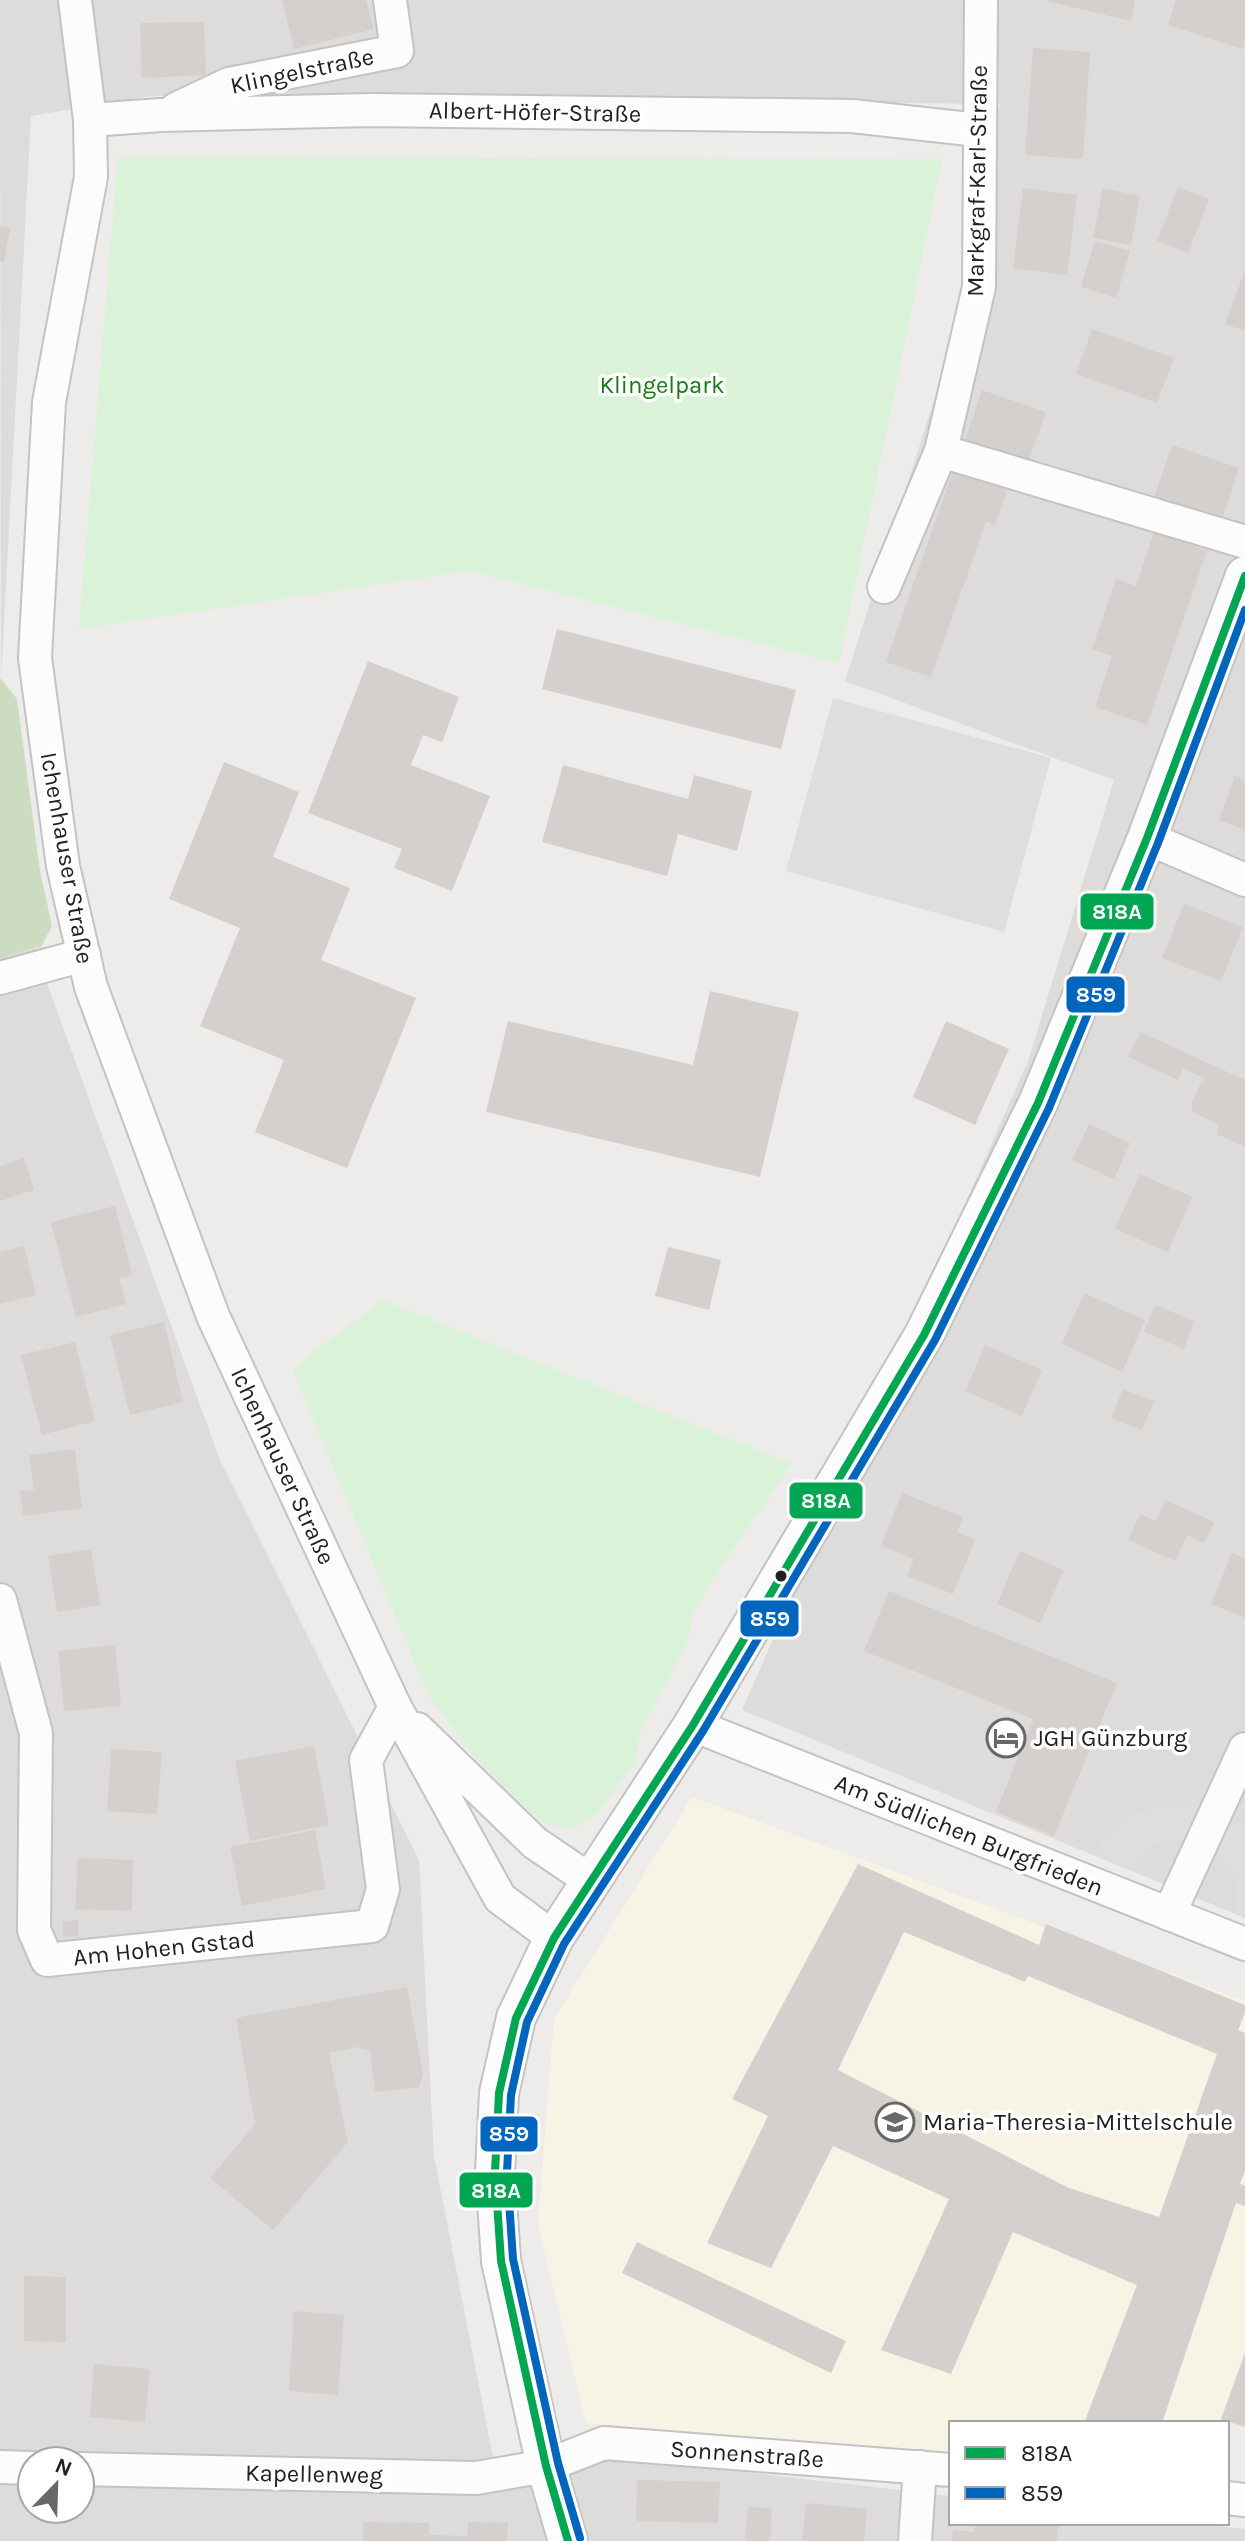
<svg xmlns="http://www.w3.org/2000/svg" width="1245" height="2541" font-family="Karla,sans-serif">
<rect width="100%" height="100%" fill="#eeecea"/>
<!-- residential -->
<g fill="#dddcdb" fill-rule="evenodd">
<polygon points="0,0 1245,0 1245,1918 742,1710 1028,1061 1114,780 845,681 967,296 1000,104 151,96 31,116 1,679"/>
<path d="M42,945L48,986L220,1460L419,1860L434,2156L497,2478L617,2457L951,2496V2523H1189L1245,2529V2541H0V959ZM32,2461H80V2509H32Z"/>
</g>
<!-- education -->
<polygon fill="#f7f4e6" points="692,1797 1245,2001 1245,2351 1220,2423 951,2423 951,2454 586,2423 538,2224 554,2019"/>
<!-- forest -->
<polygon fill="#ccdcc0" points="0,678 17,699 40,871 52,926 42,945 0,959"/>
<!-- park -->
<g fill="#daf2d7">
<polygon points="118,157 942,159 839,663 469,571 79,629"/>
<polygon points="382,1300 792,1464 718,1571 692,1615 688,1640 640,1733 635,1762 597,1814 578,1826 562,1827 545,1822 514,1799 465,1745 428,1694 292,1369"/>
</g>
<!-- parking -->
<g fill="#dfdedd">
<polygon points="833,698 1051,758 1004,932 786,871"/>
<polygon points="1189,1803 1217,1811 1245,1830 1245,1916 1235,1912 1237,1892 1232,1873 1221,1856 1203,1842 1165,1840 1147,1848 1130,1867 1096,1854 1103,1839 1127,1817 1157,1805"/>
</g>
<!-- building -->
<g fill="#d3d0ce" fill-rule="evenodd">
<polygon points="282,0 366,0 374,29 294,49"/>
<polygon points="1043,0 1135,0 1131,21"/>
<polygon points="1176,0 1245,0 1245,40 1242,49 1168,25"/>
<polygon points="204,22 206,75 142,78 140,23"/>
<polygon points="1033,48 1090,52 1083,159 1025,155"/>
<polygon points="1178,187 1209,199 1188,253 1157,241"/>
<polygon points="1023,188 1077,195 1067,275 1013,268"/>
<polygon points="1103,188 1140,196 1131,245 1093,238"/>
<polygon points="0,226 10,228 4,262 0,261"/>
<polygon points="1095,241 1130,251 1116,298 1081,287"/>
<polygon points="1245,270 1245,331 1225,324"/>
<polygon points="1092,329 1174,358 1157,403 1076,374"/>
<polygon points="982,390 1046,412 1028,463 965,440"/>
<polygon points="1172,445 1239,468 1222,520 1154,498"/>
<polygon points="953,471 1007,490 995,525 986,522 931,677 886,662"/>
<polygon points="1154,532 1207,551 1147,725 1095,707 1112,656 1092,649 1116,579 1136,586"/>
<polygon points="557,629 796,690 781,749 542,689"/>
<polygon points="368,661 459,697 442,742 423,735 411,765 490,796 452,891 394,868 402,849 308,813"/>
<polygon points="224,762 299,792 273,857 350,888 321,960 416,998 347,1168 255,1132 284,1060 200,1026 240,928 169,899"/>
<polygon points="563,765 688,799 694,775 752,791 737,851 678,834 667,876 542,842"/>
<polygon points="1235,776 1245,780 1245,830 1219,820"/>
<polygon points="1184,904 1243,927 1221,981 1162,958"/>
<polygon points="710,991 799,1012 760,1177 486,1112 508,1021 693,1065"/>
<polygon points="946,1021 1009,1049 975,1125 913,1097"/>
<polygon points="1140,1032 1245,1080 1245,1147 1217,1134 1219,1125 1193,1112 1191,1104 1203,1078 1183,1068 1178,1080 1128,1057"/>
<polygon points="1089,1124 1130,1143 1114,1179 1072,1160"/>
<polygon points="24,1158 34,1190 0,1201 0,1166"/>
<polygon points="1140,1174 1192,1197 1168,1252 1115,1229"/>
<polygon points="115,1206 132,1275 119,1278 126,1304 76,1317 51,1222"/>
<polygon points="24,1246 36,1295 0,1304 0,1252"/>
<polygon points="668,1247 721,1260 709,1310 655,1296"/>
<polygon points="1084,1293 1145,1320 1122,1372 1062,1344"/>
<polygon points="1155,1305 1194,1321 1184,1349 1144,1332"/>
<polygon points="164,1322 183,1402 130,1415 110,1335"/>
<polygon points="75,1342 95,1421 42,1435 21,1355"/>
<polygon points="985,1345 1042,1370 1022,1416 965,1391"/>
<polygon points="1123,1389 1154,1401 1142,1430 1111,1418"/>
<polygon points="75,1449 82,1508 23,1516 20,1491 34,1490 29,1455"/>
<polygon points="902,1493 963,1517 957,1532 975,1540 953,1594 907,1576 914,1559 881,1546"/>
<polygon points="1166,1500 1214,1522 1204,1543 1187,1535 1175,1561 1128,1540 1140,1514 1156,1521"/>
<polygon points="91,1549 100,1605 57,1612 48,1556"/>
<polygon points="1020,1551 1064,1570 1040,1623 997,1604"/>
<polygon points="1232,1553 1245,1559 1245,1618 1211,1604"/>
<polygon points="889,1591 1117,1683 1054,1836 996,1812 1033,1719 864,1651"/>
<polygon points="115,1645 121,1706 64,1711 58,1651"/>
<polygon points="314,1746 329,1825 250,1841 235,1761"/>
<polygon points="111,1749 162,1752 157,1814 107,1811"/>
<polygon points="315,1830 326,1889 242,1906 230,1847"/>
<polygon points="78,1858 133,1860 132,1911 75,1909"/>
<path d="M858,1864L1039,1945L1046,1924L1245,2005V2013L1238,2030L1245,2033V2171L1240,2184L1245,2186V2206L1236,2203L1162,2423H1084L1137,2285L1013,2232L951,2374L881,2350L949,2199L833,2146L771,2268L707,2243L768,2116L732,2099ZM904,1932L1025,1982L1028,1976L1217,2054L1159,2217L1069,2188L838,2070Z"/>
<polygon points="78,1920 78,1936 63,1937 63,1921"/>
<polygon points="407,1987 423,2074 419,2087 375,2092 370,2051 357,2047 329,2053 348,2142 273,2230 210,2178 255,2124 236,2018"/>
<polygon points="637,2242 846,2341 831,2373 622,2273"/>
<polygon points="24,2276 66,2277 66,2342 24,2341"/>
<polygon points="294,2311 344,2315 338,2395 289,2391"/>
<polygon points="1245,2353 1245,2427 1221,2419"/>
<polygon points="94,2364 150,2369 145,2422 90,2417"/>
<polygon points="637,2480 720,2482 718,2523 636,2521"/>
<polygon points="806,2503 867,2509 864,2541 802,2541"/>
<polygon points="748,2507 772,2508 770,2541 745,2541"/>
<polygon points="363,2522 429,2523 429,2535 467,2536 468,2522 508,2523 507,2541 363,2541"/>
<polygon points="975,2523 1059,2523 1057,2541 952,2541 953,2530 974,2532"/>
</g>
<g fill="none" stroke-linecap="round" stroke-linejoin="round">
<defs>
<g id="minor">
<polyline points="75,0 90,120 91,177 49,402 35,658 63,866 91,987 213,1316 395,1707 500,1898 554,1938"/>
<polyline points="176,109 229,84 397,51 390,0"/>
<polyline points="90,120 161,115 372,110 852,116 978,130"/>
<polyline points="941,451 1245,542"/>
<polyline points="884,587 941,451 979,287 981,0"/>
<polyline points="1147,838 1245,880"/>
<polyline points="0,978 84,955"/>
<polyline points="0,1600 36,1733 34,1930 47,1960 372,1926 383,1889 366,1760 395,1707"/>
<polyline points="693,1725 1245,1944"/>
<polyline points="417,1729 535,1843 591,1881"/>
<polyline points="1169,1914 1245,1749"/>
<polyline points="0,2467 32,2468"/>
<polyline points="80,2469 476,2478 546,2466 604,2443 951,2470"/>
<polyline points="1227,2498 1245,2500"/>
<polyline points="915,2541 920,2467"/>
</g>
<polyline id="tertiary" points="568,2541 546,2466 501,2261 495,2172 499,2093 516,2018 554,1938 693,1725 924,1335 1038,1103 1147,838 1245,576"/>
</defs>
<!-- minor casing -->
<use href="#minor" stroke="#c4c3c2" stroke-width="36"/>
<!-- tertiary casing -->
<use href="#tertiary" stroke="#c4c3c2" stroke-width="42"/>
<!-- minor -->
<use href="#minor" stroke="#fcfcfc" stroke-width="32"/>
<!-- tertiary -->
<use href="#tertiary" stroke="#fcfcfc" stroke-width="38"/>
<defs>
<polyline id="bus-1" points="568,2541 546,2466 501,2261 495,2172 499,2093 516,2018 554,1938 693,1725 924,1335 1038,1103 1147,838 1245,576"/>
<polyline id="bus-2" points="580,2538 558,2463 513,2259 507,2172 511,2095 527,2022 564,1944 703,1731 935,1340 1049,1108 1158,843 1245,610"/>
</defs>
<!-- bus-1 casing -->
<use href="#bus-1" stroke="#fff" stroke-width="14"/>
<!-- bus-2 casing -->
<use href="#bus-2" stroke="#fff" stroke-width="14"/>
<!-- bus-1 -->
<use href="#bus-1" stroke="#00a651" stroke-width="8"/>
<!-- bus-2 -->
<use href="#bus-2" stroke="#0065bd" stroke-width="8"/>
</g>
<!-- icons -->
<defs>
<symbol id="hotel-ring" viewBox="-11 -11 22 22"><circle r="9.5" fill="#fff" stroke="#696867" stroke-width="1.5"/><path d="M-6-4.5h1.5V1H6V5H4.5V3h-9V5H-6ZM-4 0a1.8 1.8 0 1 1 3.6 0ZM.5 0V-2.5h3Q6-2.5 6 0Z" fill="#696867"/></symbol>
<symbol id="school-ring" viewBox="-11 -11 22 22"><circle r="9.5" fill="#fff" stroke="#696867" stroke-width="1.5"/><path d="M0-5L7-2L0 1L-7-2ZM-4 1L0 2.5L4 1V4Q0 6-4 4Z" fill="#696867"/></symbol>
</defs>
<g fill-rule="evenodd">
<use href="#hotel-ring" x="984" y="1716" width="44" height="44"/>
<use href="#school-ring" x="873" y="2100" width="44" height="44"/>
</g>
<!-- markers -->
<circle fill="#212121" stroke="#fff" stroke-width="3" cx="781" cy="1576" r="7"/>
<g text-anchor="middle" stroke-width="7" stroke-linejoin="round" paint-order="stroke">
<!-- street labels -->
<g font-size="24" fill="#212121" stroke="#fff">
<text transform="translate(302 71) rotate(-12)" y="8">Klingelstraße</text>
<text transform="translate(535 112) rotate(1)" y="8">Albert-Höfer-Straße</text>
<text transform="translate(977 181) rotate(-89)" y="8">Markgraf-Karl-Straße</text>
<text transform="translate(67 858) rotate(80)" y="8">Ichenhauser Straße</text>
<text transform="translate(283 1466) rotate(65)" y="8">Ichenhauser Straße</text>
<text transform="translate(969 1835) rotate(22)" y="8">Am Südlichen Burgfrieden</text>
<text transform="translate(164 1948) rotate(-6)" y="8">Am Hohen Gstad</text>
<text transform="translate(747 2454) rotate(4)" y="8">Sonnenstraße</text>
<text transform="translate(314 2474) rotate(1)" y="8">Kapellenweg</text>
</g>
<!-- park labels -->
<g font-size="24" fill="#147c11" stroke="#fff">
<text x="662" y="393">Klingelpark</text>
</g>
<!-- poi labels -->
<g font-size="24" fill="#212121" stroke="#fff" text-anchor="start">
<text x="1034" y="1746">JGH Günzburg</text>
<text x="923" y="2130">Maria-Theresia-Mittelschule</text>
</g>
</g>
<g stroke="#fff" stroke-width="3">
<rect x="1079" y="892" width="76" height="39" rx="8" fill="#00a651"/>
<rect x="1065" y="975" width="61" height="39" rx="8" fill="#0065bd"/>
<rect x="788" y="1481" width="76" height="39" rx="8" fill="#00a651"/>
<rect x="739" y="1599" width="61" height="39" rx="8" fill="#0065bd"/>
<rect x="479" y="2115" width="60" height="38" rx="8" fill="#0065bd"/>
<rect x="458" y="2171" width="76" height="38" rx="8" fill="#00a651"/>
</g>
<g font-size="22" text-anchor="middle" font-weight="bold" fill="#fff">
<text x="1117" y="919">818A</text>
<text x="1096" y="1002">859</text>
<text x="826" y="1508">818A</text>
<text x="770" y="1626">859</text>
<text x="509" y="2141">859</text>
<text x="496" y="2198">818A</text>
</g>
<!-- legend -->
<rect x="949" y="2421" width="280" height="104" fill="#ffffff" stroke="#a6a6a6" stroke-width="2"/>
<rect x="965" y="2447" width="40" height="12" fill="#00a651" stroke="#a6a6a6" stroke-width="2"/>
<text x="1021" y="2461" font-size="24" fill="#212121">818A</text>
<rect x="965" y="2487" width="40" height="12" fill="#0065bd" stroke="#a6a6a6" stroke-width="2"/>
<text x="1021" y="2501" font-size="24" fill="#212121">859</text>
<!-- north arrow -->
<g transform="translate(56 2485) rotate(23)"><circle r="38" fill="#ffffff" stroke="#a6a6a6" stroke-width="2"/>
<path d="M0-6L14 30L0 20L-14 30Z" fill="#696867"/>
<text y="-12" font-size="22" font-weight="bold" text-anchor="middle" fill="#212121">N</text>
</g>
</svg>
